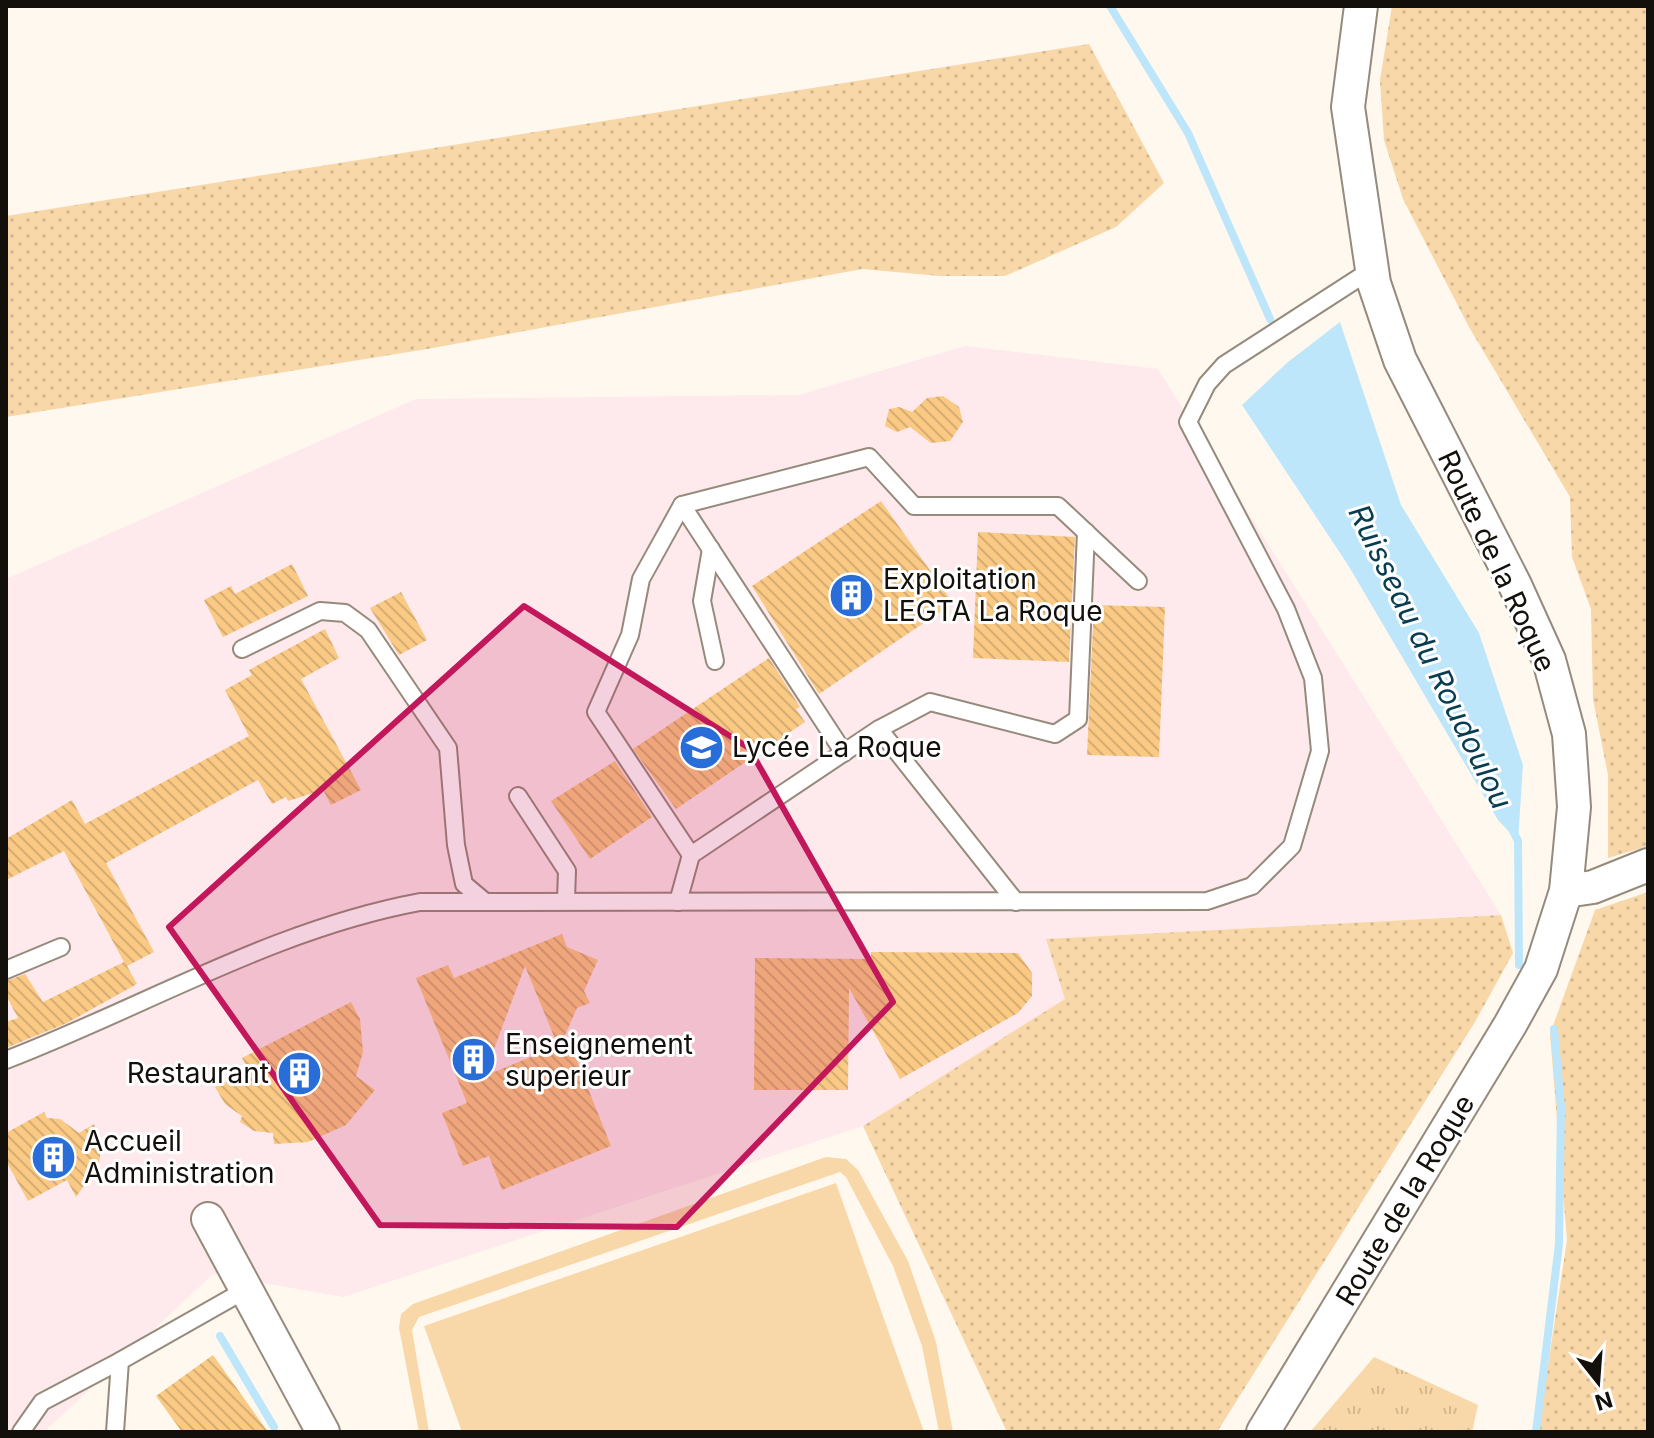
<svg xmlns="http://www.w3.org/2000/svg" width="1654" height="1438" font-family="Inter,sans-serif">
<defs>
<pattern id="grass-dots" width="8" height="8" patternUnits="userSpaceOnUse" patternTransform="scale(2)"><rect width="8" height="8" fill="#f8d7a8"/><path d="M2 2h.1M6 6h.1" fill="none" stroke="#d4b78f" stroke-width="1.8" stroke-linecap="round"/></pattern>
<pattern id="park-tufts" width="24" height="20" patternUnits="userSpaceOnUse" patternTransform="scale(2)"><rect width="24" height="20" fill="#f8d7a8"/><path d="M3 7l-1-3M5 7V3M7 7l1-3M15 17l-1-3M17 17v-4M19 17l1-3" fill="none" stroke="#d4b78f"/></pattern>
<pattern id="building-back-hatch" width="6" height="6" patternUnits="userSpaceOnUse" patternTransform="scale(2)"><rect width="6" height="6" fill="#faca84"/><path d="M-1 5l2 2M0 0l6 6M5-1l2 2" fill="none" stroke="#d5ac71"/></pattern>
</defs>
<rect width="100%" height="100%" fill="#fff8ee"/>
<!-- education -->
<polygon fill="#fee9ed" points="965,346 1158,369 1501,915 1047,939 1066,999 863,1126 343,1297 213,1274 44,1432 6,1432 6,579 416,399 799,395"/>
<!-- grass -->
<g fill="url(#grass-dots)">
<polygon points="1392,6 1648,6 1648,846 1608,858 1608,775 1593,699 1591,609 1572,557 1570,497 1469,327 1403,199 1384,140 1380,80"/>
<polygon points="1089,44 1164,183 1116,227 1005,276 940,276 862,269 427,349 6,417 6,216"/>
<polygon points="1648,892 1648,1432 1538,1432 1567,1240 1550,1034 1595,910"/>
<polygon points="1501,915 1513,953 1475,1022 1217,1432 1007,1432 863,1126 1065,999 1046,939"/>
</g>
<!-- park -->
<polygon fill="url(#park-tufts)" points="1374,1357 1478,1405 1472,1432 1310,1432"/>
<!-- pitch -->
<g fill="#f8d7a8">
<polygon points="826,1157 846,1159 858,1170 908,1261 936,1342 953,1432 939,1432 922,1346 893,1266 846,1177 840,1172 419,1317 412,1330 429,1432 419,1432 399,1328 401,1314 413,1304"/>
<polygon points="836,1183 924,1432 462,1432 424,1326"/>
</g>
<!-- water -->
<polygon fill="#bde6fb" points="1340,322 1401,505 1479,633 1523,765 1518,841 1498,820 1348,565 1242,405 1288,362"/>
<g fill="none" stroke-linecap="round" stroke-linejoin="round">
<!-- stream -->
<g stroke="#bde6fb" stroke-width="8">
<polyline points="1110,6 1188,133 1270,319"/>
<polyline points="1513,831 1518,841 1519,965"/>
<polyline points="220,1336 274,1427"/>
<polyline points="1536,1432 1559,1244 1561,1107 1554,1029"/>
</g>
</g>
<!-- building -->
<g fill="url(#building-back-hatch)" fill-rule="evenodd">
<polygon points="943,396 959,407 963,422 950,441 931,443 910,427 897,432 885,426 889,409 899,407 912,412 927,398"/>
<polygon points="881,501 953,603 819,694 752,586"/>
<polygon points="978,532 1075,537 1069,662 973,658"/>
<polygon points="292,564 308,596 223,637 204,600 231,586 235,594"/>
<polygon points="401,592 427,640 399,655 370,608"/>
<polygon points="1094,605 1165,607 1159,757 1087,755"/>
<polygon points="325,629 339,658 301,679 361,790 331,805 323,790 288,801 286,797 272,804 258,780 106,863 154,952 127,966 137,984 67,1023 6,1048 6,1022 18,1018 6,995 6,981 25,974 43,1002 124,962 64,851 6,880 6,839 72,800 85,824 249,736 225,690 252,675 249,670"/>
<polygon points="769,658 800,707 796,709 805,722 676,809 633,749"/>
<polygon points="615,761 652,817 590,859 551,801"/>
<path d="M562,934L567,947L598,960L584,991L590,1003L577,1008L561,1044L569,1041L611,1146L502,1190L489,1156L463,1166L442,1113L467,1103L416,978L448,965L454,978ZM525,966L558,1046L484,1076Z"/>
<polygon points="871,952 1018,953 1032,973 1032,996 1018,1013 900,1079 849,988 848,1090 754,1090 755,958 871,959"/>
<polygon points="351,1002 360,1019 363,1052 356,1076 375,1090 346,1125 308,1142 274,1144 273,1133 254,1131 240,1122 242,1116 225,1104 215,1087 249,1070 242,1058"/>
<polygon points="44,1112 47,1118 60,1119 79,1133 94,1124 101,1147 99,1164 76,1197 67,1180 28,1201 6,1161 6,1133"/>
<polygon points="213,1355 268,1432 182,1432 156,1396"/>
</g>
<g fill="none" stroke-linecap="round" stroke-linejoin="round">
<defs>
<g id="lane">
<polyline points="682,505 844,753"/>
<polyline points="711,549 702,601 715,661"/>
<polyline points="242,649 320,611 345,613 368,630 448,748 456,845 464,884 483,900"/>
<polyline points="879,729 930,702 1055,734 1078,719 1086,532"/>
<polyline points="518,796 567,871 566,899"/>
<polyline points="691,855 596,712 630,635 641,579 682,505 869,457 914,506 1058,506 1138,581"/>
<polyline points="678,902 691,855 879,729 1016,902"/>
<polyline points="6,970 61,947"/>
<path d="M6,1060C144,1007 274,929 420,902L1207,901L1252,886L1292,846L1320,751L1313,678L1286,609L1188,422L1207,384L1224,365L1371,270"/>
<polyline points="21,1432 42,1402 120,1361"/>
<polyline points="115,1432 120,1361 247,1289"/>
</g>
<g id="street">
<polyline points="1566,891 1593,887 1648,865"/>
<polyline points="208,1219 323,1432"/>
<polyline points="1263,1432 1510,1025 1541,969 1566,891 1574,807 1569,734 1549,660 1515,585 1400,360 1374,283 1348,107 1361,6"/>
</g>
</defs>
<!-- lane casing -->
<use href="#lane" stroke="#958a7b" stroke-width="20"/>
<!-- street casing -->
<use href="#street" stroke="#958a7b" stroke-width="36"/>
<!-- lane -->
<use href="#lane" stroke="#fff" stroke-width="16"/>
<!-- street -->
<use href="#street" stroke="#fff" stroke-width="32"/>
</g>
<!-- marked area -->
<path fill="#c2185b" fill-opacity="0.2" stroke="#c2185b" stroke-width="6" stroke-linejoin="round" d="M524,606L749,748L893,1002L677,1227L380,1225L169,927Z"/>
<!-- icons -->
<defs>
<symbol id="building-disc" viewBox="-11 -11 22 22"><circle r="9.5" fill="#296dd9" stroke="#fff"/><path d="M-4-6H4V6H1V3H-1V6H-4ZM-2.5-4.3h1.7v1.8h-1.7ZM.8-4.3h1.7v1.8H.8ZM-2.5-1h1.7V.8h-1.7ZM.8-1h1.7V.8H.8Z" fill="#fff"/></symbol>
<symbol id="school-disc" viewBox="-11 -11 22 22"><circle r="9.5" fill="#296dd9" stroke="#fff"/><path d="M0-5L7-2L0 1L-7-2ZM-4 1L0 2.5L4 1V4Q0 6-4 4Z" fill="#fff"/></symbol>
</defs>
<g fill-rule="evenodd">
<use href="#building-disc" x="826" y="570" width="51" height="51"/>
<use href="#school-disc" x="676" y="722" width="51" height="51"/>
<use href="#building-disc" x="448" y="1034" width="51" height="51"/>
<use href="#building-disc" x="274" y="1048" width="51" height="51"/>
<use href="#building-disc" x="28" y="1132" width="51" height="51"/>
</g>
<g text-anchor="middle" stroke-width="6" stroke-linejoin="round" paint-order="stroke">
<!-- street labels -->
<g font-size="28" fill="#130f0a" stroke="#fff">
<text transform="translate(1497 561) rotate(65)" y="10">Route de la Roque</text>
<text transform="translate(1405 1200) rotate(-59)" y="10">Route de la Roque</text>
</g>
<!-- poi labels -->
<g font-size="28" fill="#130f0a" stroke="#fff" text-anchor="start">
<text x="883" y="589">Exploitation<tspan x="883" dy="32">LEGTA La Roque</tspan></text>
<text x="732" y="757">Lycée La Roque</text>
<text x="505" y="1054">Enseignement<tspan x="505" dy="32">superieur</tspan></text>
<text x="269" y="1083" text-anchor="end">Restaurant</text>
<text x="84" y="1151">Accueil<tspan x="84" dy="32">Administration</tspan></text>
</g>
<!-- water labels -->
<g font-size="30" font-style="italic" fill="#073c51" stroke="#fff">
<text transform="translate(1430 657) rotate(64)" y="10">Ruisseau du Roudoulou</text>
</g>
</g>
<!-- border -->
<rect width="1654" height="1438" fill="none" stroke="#130f0a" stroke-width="16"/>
<!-- north arrow -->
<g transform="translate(1598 1382) rotate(163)" stroke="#ffffff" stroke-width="6" paint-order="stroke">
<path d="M0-6L14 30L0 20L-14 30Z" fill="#130f0a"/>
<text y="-12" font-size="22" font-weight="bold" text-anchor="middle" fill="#130f0a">N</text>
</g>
</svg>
